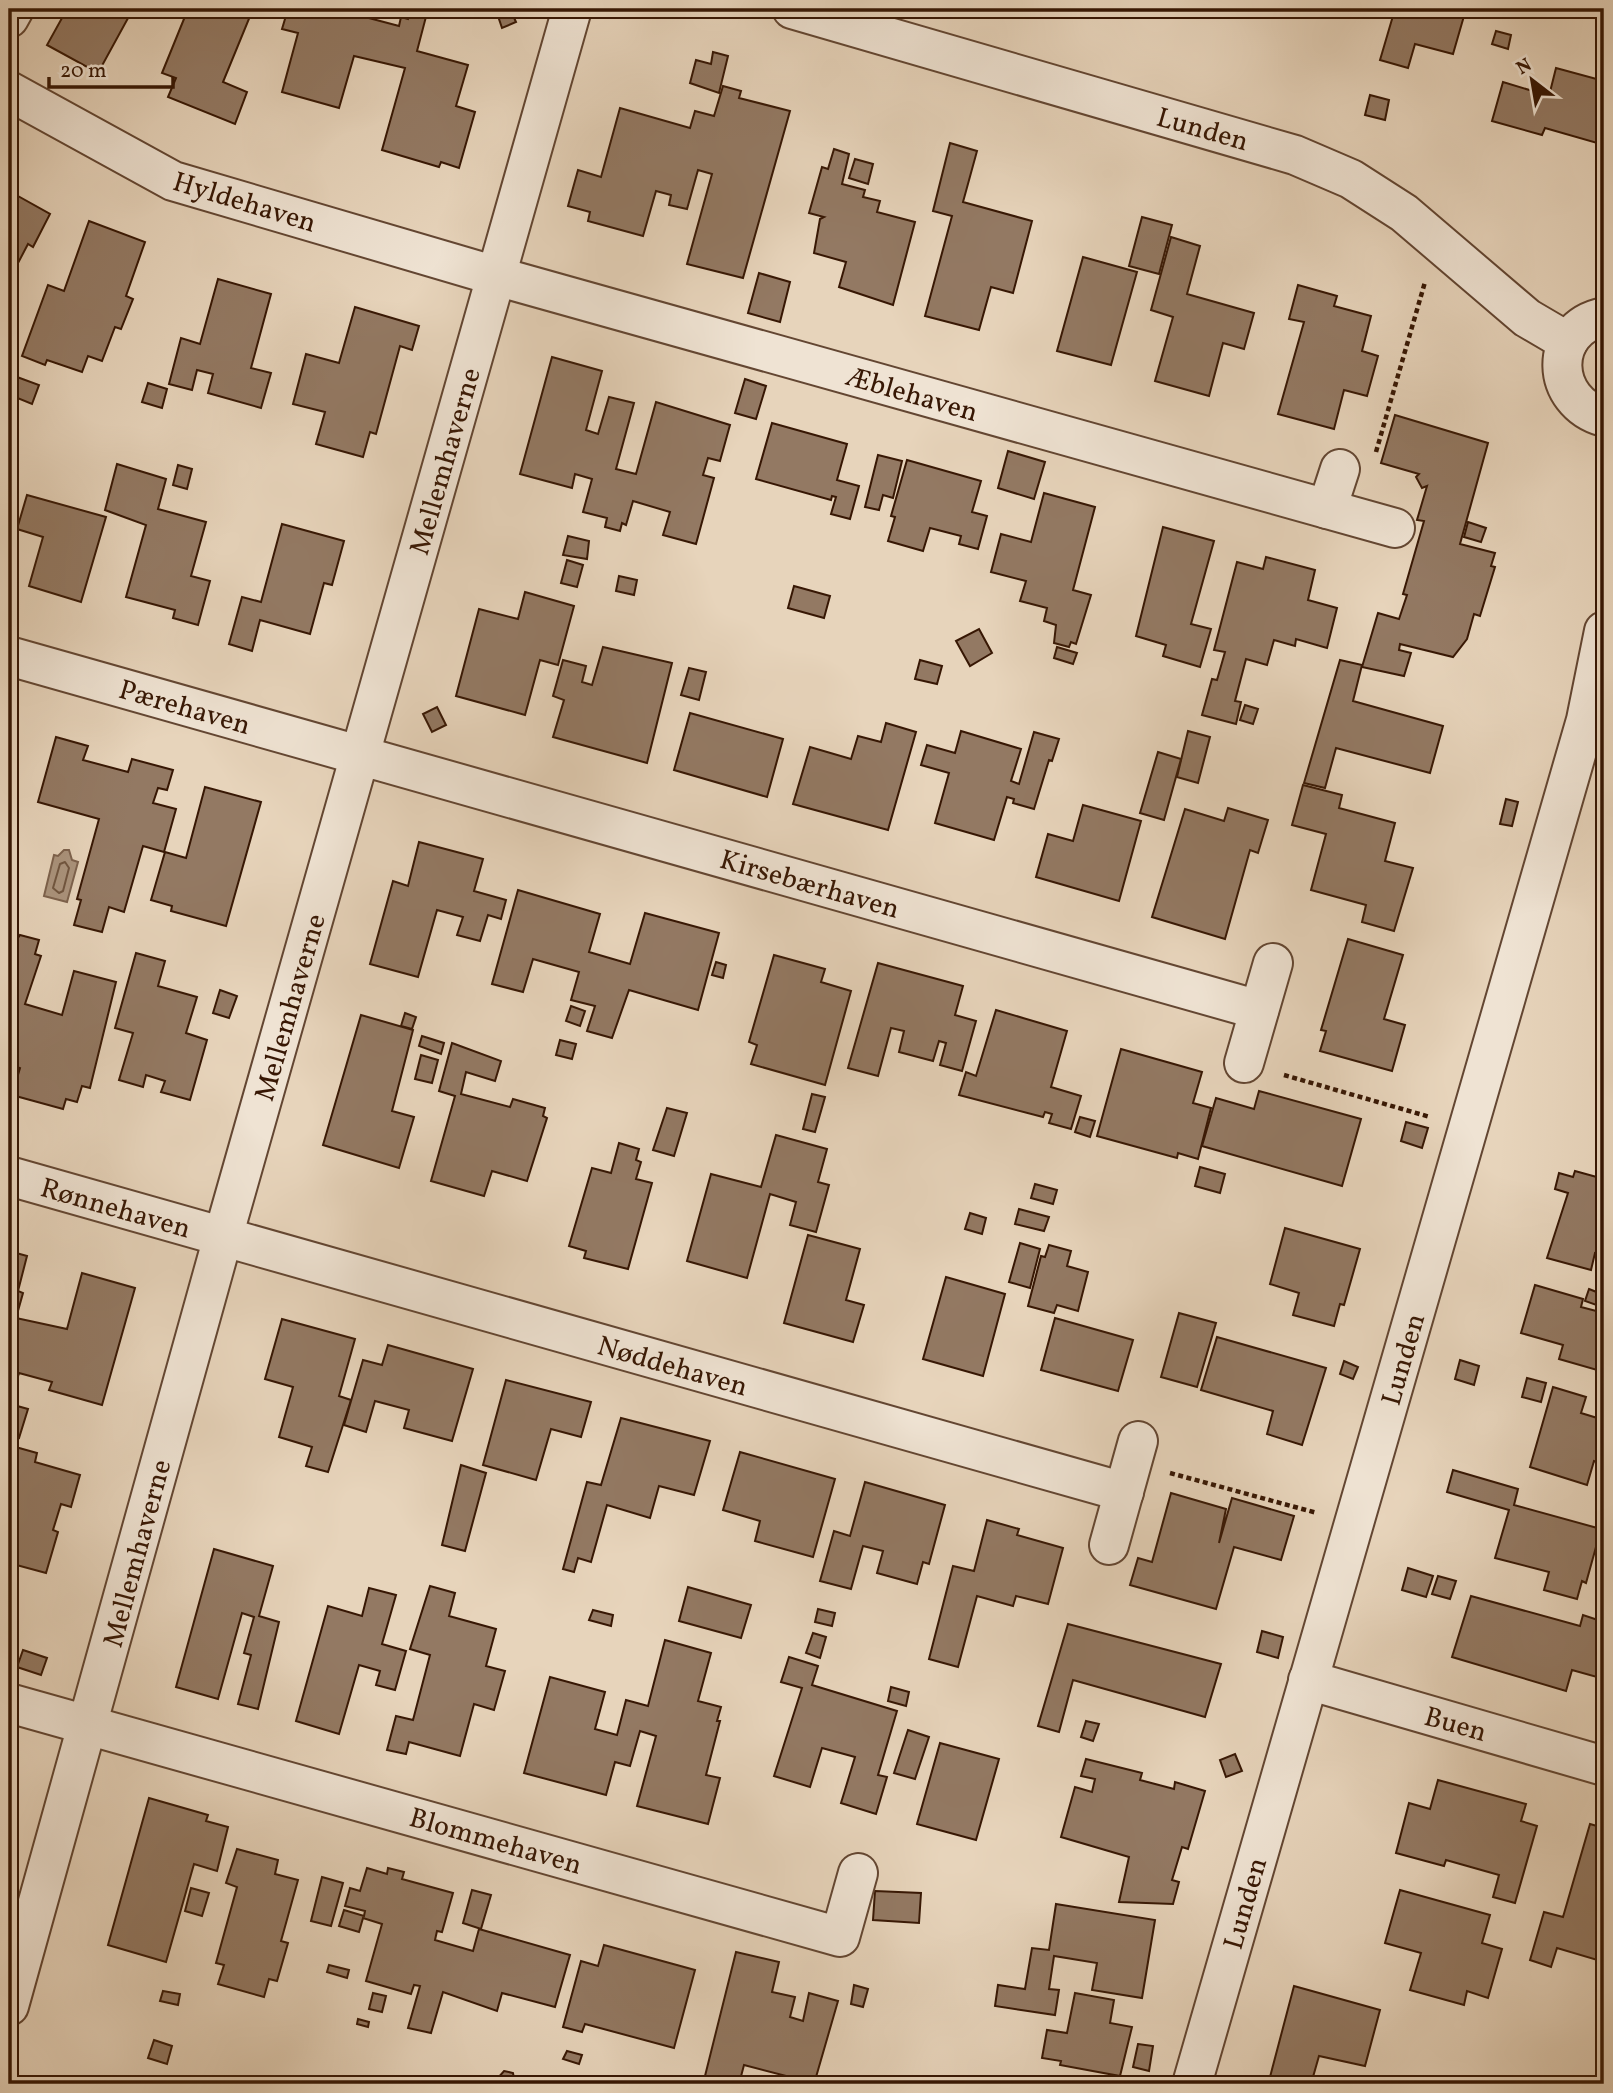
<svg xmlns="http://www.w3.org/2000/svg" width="1613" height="2093" font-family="Vollkorn,serif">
<rect width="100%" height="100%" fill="#e7d4bb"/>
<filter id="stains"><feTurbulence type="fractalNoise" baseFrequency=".00286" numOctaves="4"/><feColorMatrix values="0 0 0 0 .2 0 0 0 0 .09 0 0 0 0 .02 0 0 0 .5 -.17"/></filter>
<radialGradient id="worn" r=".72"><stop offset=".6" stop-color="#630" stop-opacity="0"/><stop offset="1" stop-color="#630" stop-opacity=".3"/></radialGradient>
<!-- water -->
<polygon fill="#ab947d" stroke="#7d624d" stroke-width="2" points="64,850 69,850 72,860 78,862 67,902 44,896 54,855 58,856"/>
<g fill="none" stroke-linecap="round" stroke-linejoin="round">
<!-- shore -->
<polygon stroke="#715640" stroke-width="2" points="65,862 69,868 63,891 59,893 53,888 60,864"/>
</g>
<!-- building -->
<g fill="#937963" stroke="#371704" stroke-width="2">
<polygon points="67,9 133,9 98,73 47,45"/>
<polygon points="188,9 253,9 223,82 247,92 235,124 168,97 176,78 162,73"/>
<polygon points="288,9 367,9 365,17 399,26 401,17 408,19 411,9 428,9 417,51 468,65 456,106 475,112 459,168 441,162 439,167 382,150 405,68 354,56 339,108 282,92 298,33 282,29"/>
<polygon points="1395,9 1466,9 1453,54 1415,44 1408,68 1380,60"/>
<polygon points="1480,9 1510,9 1507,17"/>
<polygon points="511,11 516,22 502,28 498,16"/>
<polygon points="1496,31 1511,35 1508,49 1492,44"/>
<polygon points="713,52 728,56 719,93 690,83 696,60 711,64"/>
<polygon points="1556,68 1604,81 1604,145 1545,128 1542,135 1492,121 1503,82 1549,96"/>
<polygon points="723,86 741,91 739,98 790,111 743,278 687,264 712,174 698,170 687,209 669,205 671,195 656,191 643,236 588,221 590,212 568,206 578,170 601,177 620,108 690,128 695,111 714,116"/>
<polygon points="1370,95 1389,100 1385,120 1365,115"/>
<polygon points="950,143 977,151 963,202 1032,221 1013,293 991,287 979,330 925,316 952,216 933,211"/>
<polygon points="1604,146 1604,165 1599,163"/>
<polygon points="834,149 849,154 842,184 865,190 863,197 880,201 877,212 915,222 893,305 839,287 846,262 814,253 820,219 824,217 809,213 822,167 828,169"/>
<polygon points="855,159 873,164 868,184 849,178"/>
<polygon points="9,191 50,214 33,247 28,244 17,265 9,261"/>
<polygon points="1142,217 1172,225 1159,274 1129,266"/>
<polygon points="89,221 145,242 126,296 133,299 121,329 115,327 102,361 88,356 82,372 47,360 45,365 22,356 48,285 64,291"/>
<polygon points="1171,237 1200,246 1187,294 1254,313 1244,349 1223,343 1209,396 1155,381 1173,317 1151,310"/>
<polygon points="1083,257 1137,272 1111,365 1057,351"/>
<polygon points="759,273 790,282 780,322 748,313"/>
<polygon points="218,279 271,294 251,368 271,373 261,408 208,393 213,374 197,370 192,390 169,384 181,338 200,344"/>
<polygon points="1298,285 1337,296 1334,306 1371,316 1362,351 1378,356 1367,396 1344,390 1334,429 1278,414 1304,322 1289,319"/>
<polygon points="355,307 419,326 412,350 400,346 376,434 370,432 363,457 316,444 325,412 293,404 306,354 339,363"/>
<polygon points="552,357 602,371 586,430 598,434 609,397 634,403 616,469 636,474 656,402 730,425 720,461 708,458 703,475 714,478 696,544 663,535 670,512 633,501 626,525 622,523 620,531 605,527 607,518 583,512 592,479 575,474 572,488 520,474"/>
<polygon points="17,377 39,385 32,404 10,395"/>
<polygon points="745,379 766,386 756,419 735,413"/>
<polygon points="148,383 167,389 162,408 142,402"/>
<polygon points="1395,415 1488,443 1460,544 1495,553 1491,566 1495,567 1480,616 1474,614 1467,639 1453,657 1400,644 1399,650 1411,653 1404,676 1362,667 1378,613 1399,619 1407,595 1403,594 1424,521 1417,520 1427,486 1422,488 1416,477 1419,474 1381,463"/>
<polygon points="772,423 847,444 837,480 859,486 850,519 831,514 836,497 832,496 831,500 756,479"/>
<polygon points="1008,451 1045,462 1034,499 998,488"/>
<polygon points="878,455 902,461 893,498 883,495 879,510 865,507"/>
<polygon points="907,460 981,481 972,512 987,516 978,549 959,544 961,536 930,528 923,551 888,541 895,517 891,516"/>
<polygon points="117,464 166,479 158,509 206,522 191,576 210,581 198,625 173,618 175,610 126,597 146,525 105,510"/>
<polygon points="178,465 192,469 187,489 173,485"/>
<polygon points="1044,493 1095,507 1073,590 1091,595 1076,644 1071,642 1069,647 1054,643 1056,625 1044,621 1047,608 1020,601 1026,581 991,572 1001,534 1031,542"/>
<polygon points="27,495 106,517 81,602 29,586 43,537 17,529"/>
<polygon points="1468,522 1486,528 1481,542 1464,537"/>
<polygon points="282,524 344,541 332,585 324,583 310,634 260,620 252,651 229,644 242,597 261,602"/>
<polygon points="1163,527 1214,541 1191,624 1211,629 1200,667 1163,656 1166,645 1136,636"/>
<polygon points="568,536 589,541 587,559 563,555"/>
<polygon points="1266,557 1315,570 1308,600 1337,608 1327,648 1296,639 1295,646 1274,640 1267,665 1246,659 1235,701 1241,702 1236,724 1202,715 1212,679 1217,680 1225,652 1214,650 1237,562 1263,569"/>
<polygon points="567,560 583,565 577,587 561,583"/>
<polygon points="619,576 637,580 634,595 616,591"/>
<polygon points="794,586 830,596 824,618 788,608"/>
<polygon points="525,592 574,606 558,665 540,660 525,715 456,696 479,609 518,619"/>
<polygon points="979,629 992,653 970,666 956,641"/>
<polygon points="603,647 672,663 647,763 553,737 564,700 553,696 563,660 586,666 582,682 592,685"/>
<polygon points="1057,647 1077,653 1073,664 1054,658"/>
<polygon points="920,660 942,666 937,684 915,679"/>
<polygon points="1340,660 1362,665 1353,701 1443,726 1430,773 1336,748 1325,788 1304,783"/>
<polygon points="689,668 706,672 699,700 681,695"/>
<polygon points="1245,705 1258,709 1253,724 1240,720"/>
<polygon points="437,707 446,725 432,732 423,714"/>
<polygon points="690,713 783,739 767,797 674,770"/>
<polygon points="886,723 916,732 888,830 793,804 810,747 851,759 858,736 881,742"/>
<polygon points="961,731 1021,749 1011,781 1019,784 1034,732 1059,739 1052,761 1049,760 1034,809 1013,803 1014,799 1007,797 994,840 935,823 949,773 921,765 927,745 955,753"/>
<polygon points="1188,731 1210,737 1198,783 1177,777"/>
<polygon points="56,737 88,746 83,760 128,772 132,759 173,770 167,790 158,788 153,803 176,809 164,852 143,846 124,912 109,907 102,932 74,925 81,900 77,899 99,819 38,802"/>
<polygon points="1158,752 1181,759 1164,820 1140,813"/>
<polygon points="1303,785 1342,795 1339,808 1395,823 1385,861 1413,868 1394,931 1362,922 1366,905 1311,890 1326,834 1292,825"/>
<polygon points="205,787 261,802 226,926 171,911 172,906 151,900 165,852 186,858"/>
<polygon points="1506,799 1518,802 1512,826 1500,824"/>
<polygon points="1083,805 1141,821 1119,901 1036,877 1048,834 1073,841"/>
<polygon points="1228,808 1268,820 1258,853 1250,850 1225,939 1152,917 1185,809 1224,821"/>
<polygon points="1604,829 1604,847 1597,844"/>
<polygon points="419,842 483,859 474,891 506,900 501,919 488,915 480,941 457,935 463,917 437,910 418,977 370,964 393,881 408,886"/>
<polygon points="518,890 600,914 589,952 630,964 645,913 719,933 698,1010 629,990 612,1038 587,1031 595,1006 571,1000 579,972 533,959 523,992 492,984"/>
<polygon points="20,935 39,940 35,954 41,956 25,1004 62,1015 74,971 116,982 90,1088 82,1086 77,1102 66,1099 63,1109 12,1095 20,1068 9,1064 14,1040 9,1038 9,951"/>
<polygon points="1348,939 1403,955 1384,1019 1405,1025 1392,1071 1320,1051 1326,1031 1321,1030"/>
<polygon points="136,953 165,961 158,986 197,997 186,1033 207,1040 190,1100 161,1092 165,1081 146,1075 143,1087 119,1080 133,1033 115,1028"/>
<polygon points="774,955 825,969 821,982 851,991 825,1085 751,1064 757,1045 749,1042"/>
<polygon points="716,962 726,965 723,978 712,975"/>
<polygon points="878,963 963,986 955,1015 976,1021 962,1071 940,1065 946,1043 939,1041 933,1061 899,1052 904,1031 891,1028 878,1076 848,1068"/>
<polygon points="220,990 237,996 229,1018 213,1013"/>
<polygon points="571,1006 585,1011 580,1026 566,1021"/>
<polygon points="996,1010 1067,1031 1051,1087 1081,1096 1071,1129 1049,1123 1052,1114 1045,1112 1043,1117 959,1095 966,1072 976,1076"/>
<polygon points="405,1013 416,1017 412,1029 401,1026"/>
<polygon points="361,1015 413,1030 392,1111 414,1117 399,1168 323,1145"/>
<polygon points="422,1036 444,1043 441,1054 419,1046"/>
<polygon points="560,1040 576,1044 572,1059 556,1055"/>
<polygon points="452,1043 501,1061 495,1081 466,1072 461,1094 510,1107 513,1099 545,1108 543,1116 547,1118 527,1181 492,1171 484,1196 431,1181 455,1096 439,1091"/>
<polygon points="1121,1049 1202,1072 1193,1103 1211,1108 1198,1159 1178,1153 1177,1158 1097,1136"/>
<polygon points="421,1055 438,1060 432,1083 415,1079"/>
<polygon points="1259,1091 1361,1119 1342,1186 1202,1146 1216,1098 1254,1109"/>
<polygon points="812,1094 825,1097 815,1132 803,1129"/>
<polygon points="667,1108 687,1113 674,1156 653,1150"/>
<polygon points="1080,1117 1095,1121 1090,1137 1075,1132"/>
<polygon points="1406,1122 1428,1128 1422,1148 1401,1141"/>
<polygon points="776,1135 827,1149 818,1182 829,1185 816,1232 790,1225 796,1202 770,1194 747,1278 687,1261 711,1174 761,1187"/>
<polygon points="619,1143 639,1149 636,1160 641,1162 636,1179 652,1183 628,1269 584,1258 586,1251 569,1246 592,1168 611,1173"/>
<polygon points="1200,1167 1225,1174 1220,1193 1195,1186"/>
<polygon points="1575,1171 1604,1179 1604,1256 1595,1253 1591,1270 1547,1258 1568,1193 1555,1189 1559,1173 1573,1177"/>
<polygon points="1035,1184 1057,1190 1053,1204 1031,1198"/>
<polygon points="1019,1209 1049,1217 1044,1231 1015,1224"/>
<polygon points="970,1213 986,1218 982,1234 965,1229"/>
<polygon points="1285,1228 1360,1249 1344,1305 1340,1304 1334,1326 1293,1315 1299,1293 1270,1284"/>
<polygon points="808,1235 860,1249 846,1300 864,1305 853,1342 784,1323"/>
<polygon points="1020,1243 1040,1249 1030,1288 1009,1282"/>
<polygon points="1049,1245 1071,1251 1067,1266 1088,1272 1078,1311 1057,1305 1054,1313 1028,1306 1041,1256 1045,1257"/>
<polygon points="9,1251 27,1256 18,1291 23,1293 16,1318 67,1329 82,1273 135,1288 102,1405 49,1390 52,1382 19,1373 10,1404 28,1409 19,1438 9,1436"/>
<polygon points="946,1277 1005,1294 983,1376 923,1359"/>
<polygon points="1535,1285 1583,1299 1581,1307 1604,1313 1604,1372 1559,1359 1563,1345 1521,1333"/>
<polygon points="1589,1289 1604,1295 1602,1307 1585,1301"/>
<polygon points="1179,1313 1216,1323 1197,1387 1161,1377"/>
<polygon points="1055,1318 1133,1340 1118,1391 1041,1370"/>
<polygon points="282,1319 355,1339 339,1396 351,1400 328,1472 306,1466 312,1447 279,1437 293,1387 265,1379"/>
<polygon points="1217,1337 1326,1368 1302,1445 1267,1434 1273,1411 1201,1390"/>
<polygon points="388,1345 473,1369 452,1441 404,1428 409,1410 375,1401 366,1432 344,1425 363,1360 382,1365"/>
<polygon points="1460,1360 1479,1366 1474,1385 1455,1379"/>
<polygon points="1344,1361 1358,1367 1353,1379 1340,1374"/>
<polygon points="1527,1378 1546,1383 1541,1402 1522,1397"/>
<polygon points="506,1380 591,1402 581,1437 551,1429 536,1480 483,1465"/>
<polygon points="1553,1387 1586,1397 1581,1413 1604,1420 1604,1464 1594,1461 1587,1485 1530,1467"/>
<polygon points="621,1418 710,1441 694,1495 659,1486 650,1518 607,1505 591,1562 578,1558 574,1572 563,1569 587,1482 601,1485"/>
<polygon points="12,1446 37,1453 35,1462 80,1475 71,1507 61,1504 53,1530 58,1532 46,1573 9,1563 9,1456"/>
<polygon points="740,1452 835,1479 813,1557 755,1541 760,1521 723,1510"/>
<polygon points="461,1465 486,1473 465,1551 442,1545"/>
<polygon points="1453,1470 1518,1489 1514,1505 1601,1529 1586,1583 1582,1581 1577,1599 1544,1590 1549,1572 1495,1558 1509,1510 1447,1492"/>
<polygon points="865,1482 945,1505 929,1564 923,1562 917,1584 877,1573 883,1551 863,1546 851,1589 820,1581 834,1531 850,1536"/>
<polygon points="1171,1493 1226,1509 1219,1543 1232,1498 1294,1516 1281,1560 1234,1547 1216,1609 1130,1585 1138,1558 1152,1562"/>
<polygon points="987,1520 1019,1529 1017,1535 1063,1548 1048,1604 1016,1596 1013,1606 977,1596 958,1667 929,1659 953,1566 974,1571"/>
<polygon points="214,1549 273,1566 259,1616 279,1622 258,1709 238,1704 251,1655 244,1653 254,1617 242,1613 218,1699 176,1687"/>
<polygon points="1408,1568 1433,1576 1426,1597 1402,1590"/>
<polygon points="1438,1576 1456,1581 1450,1599 1432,1594"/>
<polygon points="430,1586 455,1593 449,1616 496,1629 486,1666 505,1671 494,1710 474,1704 460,1756 409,1742 406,1754 387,1750 396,1716 413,1720 430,1655 410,1649"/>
<polygon points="688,1587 751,1605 741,1638 679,1621"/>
<polygon points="369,1588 396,1595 382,1644 406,1651 395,1690 376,1685 380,1671 359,1665 339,1734 296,1721 328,1606 362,1616"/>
<polygon points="1471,1596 1580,1626 1583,1615 1604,1622 1604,1679 1572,1670 1566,1691 1452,1657"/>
<polygon points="818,1609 835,1613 832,1626 815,1622"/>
<polygon points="593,1610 613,1615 611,1626 589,1620"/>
<polygon points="1068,1624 1221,1664 1205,1717 1073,1680 1059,1732 1038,1726"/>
<polygon points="1262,1631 1283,1637 1278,1658 1257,1652"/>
<polygon points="813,1633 826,1637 820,1658 806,1653"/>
<polygon points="665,1640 711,1653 698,1701 721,1707 717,1721 720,1721 706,1775 720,1778 708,1824 637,1806 656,1736 640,1731 630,1766 615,1762 606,1795 524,1773 550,1677 605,1692 595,1729 617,1735 626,1700 648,1706"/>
<polygon points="23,1650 47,1658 41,1675 17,1667"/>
<polygon points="789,1657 818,1666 812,1685 897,1711 878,1775 887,1777 876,1814 841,1803 855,1757 822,1748 810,1787 774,1776 802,1688 781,1682"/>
<polygon points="891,1687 909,1692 906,1706 888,1701"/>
<polygon points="1086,1721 1099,1724 1093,1741 1081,1737"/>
<polygon points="908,1730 929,1737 915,1779 894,1773"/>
<polygon points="940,1743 999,1759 976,1840 917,1824"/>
<polygon points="1235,1754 1242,1771 1226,1777 1220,1760"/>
<polygon points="1086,1759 1142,1773 1140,1780 1174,1789 1175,1782 1205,1791 1188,1849 1182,1847 1172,1880 1179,1882 1173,1904 1119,1902 1129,1857 1061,1837 1075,1787 1092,1792 1095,1779 1081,1776"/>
<polygon points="1438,1780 1526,1804 1521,1821 1537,1826 1515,1903 1493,1897 1499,1875 1446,1860 1444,1866 1396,1853 1409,1803 1430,1809"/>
<polygon points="149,1798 208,1815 206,1821 228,1827 217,1871 194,1864 166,1962 108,1945"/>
<polygon points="1590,1824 1604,1828 1604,1962 1557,1948 1551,1967 1530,1960 1544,1912 1563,1917"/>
<polygon points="237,1849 278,1860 275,1874 298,1880 281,1941 288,1943 277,1981 269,1979 264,1997 218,1984 224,1965 216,1963 237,1887 226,1883"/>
<polygon points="367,1868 387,1874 388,1868 404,1872 402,1879 453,1893 442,1932 437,1931 435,1940 473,1951 479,1929 570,1955 555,2007 502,1993 497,2011 443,1992 431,2033 408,2028 420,1986 414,1985 411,1994 366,1981 382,1924 363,1918 359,1932 339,1926 344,1910 364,1916 365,1911 345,1906 350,1888 360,1891"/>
<polygon points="322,1877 343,1883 331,1926 311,1921"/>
<polygon points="191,1888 209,1893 202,1916 185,1911"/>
<polygon points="472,1890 491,1895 481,1929 463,1923"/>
<polygon points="1400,1890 1490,1915 1482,1943 1502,1949 1488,1998 1467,1991 1464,2005 1410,1990 1421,1953 1385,1943"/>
<polygon points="875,1891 921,1893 919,1923 873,1920"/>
<polygon points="1056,1904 1155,1920 1142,1998 1092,1990 1097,1963 1054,1956 1049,1989 1059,1990 1055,2015 995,2006 998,1985 1025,1989 1032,1948 1049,1950"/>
<polygon points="604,1945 695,1970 674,2048 585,2024 582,2032 563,2027 581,1961 598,1966"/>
<polygon points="736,1952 779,1962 772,1992 795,1997 790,2017 803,2021 809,1993 838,2001 814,2084 788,2084 790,2077 744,2065 739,2084 703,2084"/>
<polygon points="329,1965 349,1970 347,1978 327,1972"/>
<polygon points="854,1985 868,1989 863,2007 851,2004"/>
<polygon points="1294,1986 1380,2010 1365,2066 1319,2056 1311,2084 1295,2084 1270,2077"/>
<polygon points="163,1991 180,1994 178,2005 160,2001"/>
<polygon points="373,1993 386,1996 382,2012 369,2009"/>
<polygon points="1075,1993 1114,2000 1110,2023 1132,2027 1120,2076 1060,2065 1061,2061 1042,2058 1047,2030 1067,2033"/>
<polygon points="358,2019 369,2022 368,2027 357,2024"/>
<polygon points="154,2040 172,2046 167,2064 148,2058"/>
<polygon points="1138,2044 1153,2046 1149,2071 1133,2067"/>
<polygon points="567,2051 582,2055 579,2064 563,2059"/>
<polygon points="504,2071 513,2073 515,2084 499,2084 497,2079"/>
</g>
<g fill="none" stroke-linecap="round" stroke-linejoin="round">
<defs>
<g id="minor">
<polyline points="792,9 1295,155 1351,179 1404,213 1527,318 1568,342"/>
<polyline points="9,18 14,9"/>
<polyline points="9,91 173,181 496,276 1395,528"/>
<path d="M1604,317C1547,329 1550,402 1604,417"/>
<polyline points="1327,509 1340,469"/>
<polyline points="9,656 1259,1010"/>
<polyline points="1244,1063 1273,963"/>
<polyline points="9,1176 1124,1492"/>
<polyline points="1109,1545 1138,1441"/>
<polyline points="1308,1680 1604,1766"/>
<polyline points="9,1703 840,1937 858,1873"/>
<polyline points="9,2006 223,1237 572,9"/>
<polyline points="1192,2084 1586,720 1604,631"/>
</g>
</defs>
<!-- minor casing -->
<use href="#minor" stroke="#634632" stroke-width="42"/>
<!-- path -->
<g stroke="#371704" stroke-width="4.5" stroke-dasharray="5 3.5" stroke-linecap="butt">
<polyline points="1376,452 1425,282"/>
<polyline points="1284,1075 1430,1117"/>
<polyline points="1170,1473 1317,1513"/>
</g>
<!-- minor -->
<use href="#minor" stroke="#efe3d3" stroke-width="38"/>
</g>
<g text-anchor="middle" stroke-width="5" stroke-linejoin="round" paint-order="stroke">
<!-- street labels -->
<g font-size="28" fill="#371704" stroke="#efe3d3">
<text transform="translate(1203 128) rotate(16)" y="10">Lunden</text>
<text transform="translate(245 201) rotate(17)" y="10">Hyldehaven</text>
<text transform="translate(912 393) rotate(16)" y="10">Æblehaven</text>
<text transform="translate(444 461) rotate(-74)" y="10">Mellemhaverne</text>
<text transform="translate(185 706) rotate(16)" y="10">Pærehaven</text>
<text transform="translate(810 883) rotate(16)" y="10">Kirsebærhaven</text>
<text transform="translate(289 1007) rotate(-74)" y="10">Mellemhaverne</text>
<text transform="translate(116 1207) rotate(16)" y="10">Rønnehaven</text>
<text transform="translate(1402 1359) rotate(-74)" y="10">Lunden</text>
<text transform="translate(673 1365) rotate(16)" y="10">Nøddehaven</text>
<text transform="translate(136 1553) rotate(-75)" y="10">Mellemhaverne</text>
<text transform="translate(1456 1723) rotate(16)" y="10">Buen</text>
<text transform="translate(496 1840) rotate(16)" y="10">Blommehaven</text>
<text transform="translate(1244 1903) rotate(-74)" y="10">Lunden</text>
</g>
</g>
<!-- margin -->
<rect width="1613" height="2093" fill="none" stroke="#e7d4bb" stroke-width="35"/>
<rect x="10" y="10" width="1592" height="2072" fill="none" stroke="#371704" stroke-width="3.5"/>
<rect x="18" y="18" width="1578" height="2058" fill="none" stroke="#371704" stroke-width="2"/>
<!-- north arrow -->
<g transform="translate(1532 80) rotate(329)" stroke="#efe3d3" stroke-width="5" paint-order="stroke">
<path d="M0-5L12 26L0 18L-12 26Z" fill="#371704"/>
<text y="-10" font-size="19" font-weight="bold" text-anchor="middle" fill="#371704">N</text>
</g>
<!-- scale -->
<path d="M49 77v10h124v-10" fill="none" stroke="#371704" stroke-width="3.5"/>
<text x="60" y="77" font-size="21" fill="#371704" stroke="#efe3d3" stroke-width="5" paint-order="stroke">20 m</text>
<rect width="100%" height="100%" filter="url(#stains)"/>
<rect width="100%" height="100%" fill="url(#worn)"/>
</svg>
